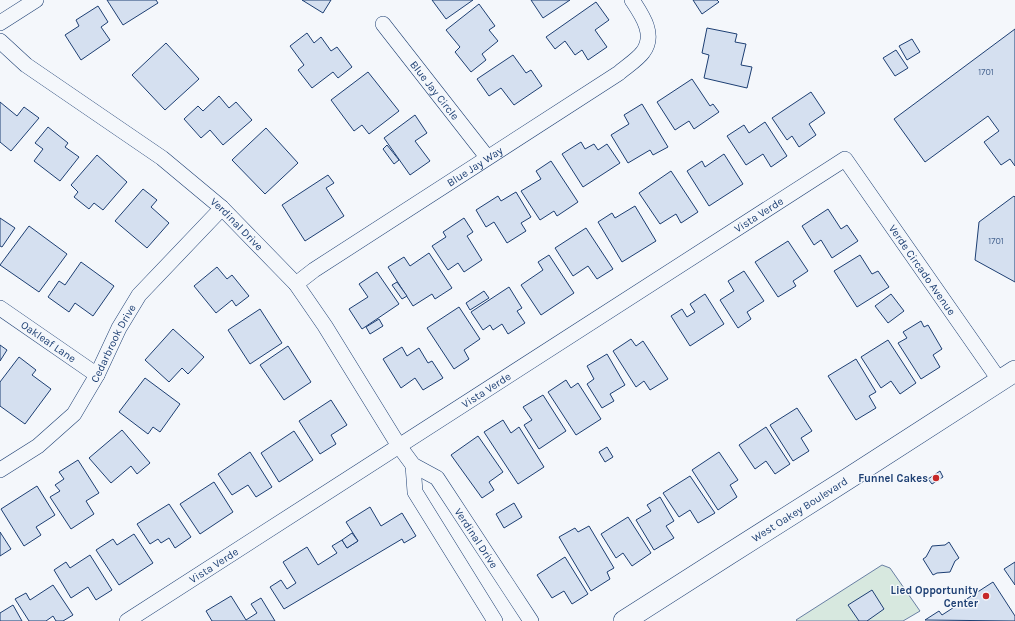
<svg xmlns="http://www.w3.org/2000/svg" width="1015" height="621" font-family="Karla,sans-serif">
<rect width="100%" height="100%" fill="#f4f7fb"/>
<!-- green -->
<polygon fill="#d7e8df" stroke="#687fa3" points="882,565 890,568 920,611 903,621 797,621 796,620"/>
<!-- building -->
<g fill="#d5e0f0" stroke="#1d3f73">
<polygon points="107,0 156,0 158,3 123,25"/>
<polygon points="302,0 331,0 323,13"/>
<polygon points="432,0 473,0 446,19"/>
<polygon points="531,0 570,0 543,18"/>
<polygon points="693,0 717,0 719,2 702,14"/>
<polygon points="596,2 609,20 595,30 607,47 588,60 582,50 575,55 565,41 555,49 546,37"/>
<polygon points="479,4 495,26 489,30 498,41 482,54 486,60 471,72 455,52 460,47 446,30"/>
<polygon points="98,6 108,22 101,27 110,40 81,60 65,35 79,26 76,20"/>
<polygon points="707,28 737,34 735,42 746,44 741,65 752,67 747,88 704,78 709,55 702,53"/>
<polygon points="1015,29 1015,166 1010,159 1001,165 984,142 999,131 988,116 925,162 894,119"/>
<polygon points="307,33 314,43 321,37 331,51 337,47 352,67 338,78 333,72 312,88 298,70 304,65 290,46"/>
<polygon points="912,39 920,52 907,60 899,46"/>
<polygon points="166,43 199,79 165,110 132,75"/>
<polygon points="896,50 908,68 895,76 883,58"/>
<polygon points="513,55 526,73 531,70 542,86 514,105 501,88 489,96 477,79"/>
<polygon points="368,72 399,111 369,134 362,125 354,131 331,100"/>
<polygon points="692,79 710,106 713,104 719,112 694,129 689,121 675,130 657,102"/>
<polygon points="811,92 825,113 809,124 816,135 799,147 792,136 787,140 772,118"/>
<polygon points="219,96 229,108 236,102 252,120 223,145 210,130 201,138 184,119 198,106 203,111"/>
<polygon points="0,102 17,116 24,107 39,118 11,151 0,142"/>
<polygon points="642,104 668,147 653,155 650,150 628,163 611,135 629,124 624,115"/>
<polygon points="415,115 427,133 415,141 430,161 410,175 384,138"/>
<polygon points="765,122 787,156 771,167 763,154 746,165 727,136 744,125 749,133"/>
<polygon points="48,127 68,143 65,147 79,157 60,181 34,161 43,149 35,143"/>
<polygon points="266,128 298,163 265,194 232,160"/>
<polygon points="581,142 585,149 594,144 598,150 607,144 620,163 583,187 562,154"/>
<polygon points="387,145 399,160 394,164 383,149"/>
<polygon points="724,154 743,184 709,206 687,171 702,161 705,167"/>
<polygon points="97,155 127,182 103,210 94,203 89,209 74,197 78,192 71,185"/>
<polygon points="551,161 578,202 557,216 554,211 540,220 521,191 541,179 536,171"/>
<polygon points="671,171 698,212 681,223 676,214 660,224 639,193"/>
<polygon points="328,175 334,183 326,188 344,216 305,241 282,205"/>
<polygon points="143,189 157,200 151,207 169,223 147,248 115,221"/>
<polygon points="516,192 531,217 521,223 526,231 507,243 494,222 486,227 476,210 498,196 501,201"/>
<polygon points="1014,196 1015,197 1015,282 975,260 979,222"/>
<polygon points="635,206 656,241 622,262 598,222 612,213 615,218"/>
<polygon points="828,209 841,229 847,225 858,241 832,258 821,240 814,245 802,226"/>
<polygon points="0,218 15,228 2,247 0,246"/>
<polygon points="464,218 473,232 467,236 482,260 464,272 458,263 448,270 432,246 446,237 443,232"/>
<polygon points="29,226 67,254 39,292 0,265"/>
<polygon points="586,228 613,269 597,279 588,266 573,276 555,248"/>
<polygon points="788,241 808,271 793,281 796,286 778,297 755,262"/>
<polygon points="429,253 452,288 435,299 432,294 413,306 388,267 404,257 410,266"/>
<polygon points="549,255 574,293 541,315 521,285 543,270 538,262"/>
<polygon points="860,255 872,274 878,271 889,287 857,307 834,271"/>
<polygon points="81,262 114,286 93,316 75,303 69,312 48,297 59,281 65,285"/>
<polygon points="217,267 227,279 232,275 249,296 236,306 232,300 216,313 194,286"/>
<polygon points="744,271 764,301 747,312 751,319 738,328 720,300 734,291 728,281"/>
<polygon points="377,272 399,304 362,329 349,309 368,297 359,284"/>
<polygon points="397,282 407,296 402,299 392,285"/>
<polygon points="509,287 522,308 517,311 525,323 508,334 502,324 493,330 490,325 483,330 471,312"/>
<polygon points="484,291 489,298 470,310 466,303"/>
<polygon points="705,294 724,324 690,346 671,316 682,309 687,317 695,312 690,304"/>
<polygon points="891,294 904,311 888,323 875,306"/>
<polygon points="459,307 480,339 464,350 469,359 454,369 427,328"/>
<polygon points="260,309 282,343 250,364 228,330"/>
<polygon points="379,319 383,326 370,334 366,327"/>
<polygon points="921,321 924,327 928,325 942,349 933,355 940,367 921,379 898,343 907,338 903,332"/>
<polygon points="173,329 204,357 188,374 182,368 169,382 145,360"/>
<polygon points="631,339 636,346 643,341 668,379 650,390 644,381 636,387 613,351"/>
<polygon points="888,340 916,383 900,394 891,381 881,388 861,357"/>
<polygon points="0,345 7,350 0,361"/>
<polygon points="288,346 311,382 284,400 260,365"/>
<polygon points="402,347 407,356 419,348 428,363 432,361 443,378 423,390 415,378 401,388 383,359"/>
<polygon points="607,354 625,385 610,394 614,401 602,408 587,384 594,379 587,366"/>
<polygon points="19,357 36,370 32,375 51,389 25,424 0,406 0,382"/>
<polygon points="856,359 876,392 869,396 876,408 856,420 828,376"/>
<polygon points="145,378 180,404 160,432 153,427 148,434 119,412"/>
<polygon points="566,380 571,388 578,383 601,419 576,435 548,392"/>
<polygon points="543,395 566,431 539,449 524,425 532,420 523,407"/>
<polygon points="331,400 347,425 331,435 336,444 320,454 299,421"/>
<polygon points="797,408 812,431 801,438 809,451 793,461 770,425"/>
<polygon points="503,420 511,433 519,427 544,467 518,484 484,432"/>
<polygon points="766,427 790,464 775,474 766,461 755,469 739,445"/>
<polygon points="122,430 150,463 137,474 131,466 111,483 89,458"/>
<polygon points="294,431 313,460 279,482 261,453"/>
<polygon points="478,436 503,472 489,482 494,490 482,498 451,455"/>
<polygon points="607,447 613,457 605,462 599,452"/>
<polygon points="250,452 272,487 256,497 248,485 232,495 218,474"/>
<polygon points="719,452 738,480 730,485 737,497 718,510 692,470"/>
<polygon points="78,460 99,493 86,501 94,514 71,529 50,497 60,491 55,485 64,479 59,472"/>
<polygon points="940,471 943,477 932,484 928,479"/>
<polygon points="690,476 715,513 698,523 690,510 679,517 663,493"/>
<polygon points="214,482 233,512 200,534 180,504"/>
<polygon points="37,486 55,515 36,527 41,535 24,546 1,509"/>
<polygon points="660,497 674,521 666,526 674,538 654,550 636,520 651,511 647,505"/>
<polygon points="514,503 522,517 504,528 496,514"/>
<polygon points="169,504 191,537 175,548 169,538 161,543 158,539 150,544 137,524"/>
<polygon points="370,507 381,526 402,513 416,536 404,543 402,539 284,609 270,587 281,580 287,589 296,583 283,562 307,547 318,565 337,553 332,546 342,540 347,548 358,541 346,522"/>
<polygon points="628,517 651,553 632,566 623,553 616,558 601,534"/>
<polygon points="589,526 614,568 607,572 610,579 591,591 559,537 575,528 578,532"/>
<polygon points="0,532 11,549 0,556"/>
<polygon points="352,533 358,541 347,548 342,540"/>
<polygon points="134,534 153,563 119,585 96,550 113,539 117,545"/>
<polygon points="949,542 959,558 955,561 950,572 937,573 933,575 923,559 926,557 932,546 945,545"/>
<polygon points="90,555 112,590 96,600 88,587 71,598 54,570 66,562 70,568"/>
<polygon points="565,557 588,594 572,604 564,591 552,598 537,575"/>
<polygon points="1015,562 1015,585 1004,569"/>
<polygon points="993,582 1015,616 1015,621 925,620 939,611 942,615"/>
<polygon points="53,585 73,615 63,621 56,621 53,616 46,621 29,621 15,599 26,593 30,600"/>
<polygon points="872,590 884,609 867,621 859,621 848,605"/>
<polygon points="231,596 246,620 257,613 251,604 261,598 275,621 212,621 206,611"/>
<polygon points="13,605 22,621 0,621 0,613"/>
</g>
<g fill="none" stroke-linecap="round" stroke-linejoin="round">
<defs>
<g id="street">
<polyline points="0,23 36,0"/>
<path id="s1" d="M383,24L487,157"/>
<path id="s2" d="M0,41L26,65L162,158L222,208L296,284L325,326L399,446L413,465L437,478L531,621"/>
<path id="s3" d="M296,284L314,270L619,73C626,67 638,59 643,52C656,35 642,15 632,0"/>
<path id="s4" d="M0,308L97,375"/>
<polyline points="413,465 415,492 495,621"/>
<path id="s5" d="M0,470L38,446L74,414L97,375L119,328L139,295L222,208"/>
<path id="s6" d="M127,621L845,159L1000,381"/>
</g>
<g id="secondary">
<path id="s7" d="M624,621L729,554L849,478L1015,371"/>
</g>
</defs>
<!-- street casing -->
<use href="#street" stroke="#1d3f73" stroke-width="16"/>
<!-- secondary casing -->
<use href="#secondary" stroke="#1d3f73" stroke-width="22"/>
<!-- street -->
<use href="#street" stroke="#f4f7fb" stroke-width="15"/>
<!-- secondary -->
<use href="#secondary" stroke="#f4f7fb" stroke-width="21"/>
</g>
<!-- markers -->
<g fill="#c62828" stroke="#f4f7fb" stroke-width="1.5">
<circle cx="936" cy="478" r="4"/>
<circle cx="986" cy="596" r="4"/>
</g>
<g text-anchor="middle" stroke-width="3" stroke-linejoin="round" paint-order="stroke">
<!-- number labels -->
<g font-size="9" fill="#4b6792">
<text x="986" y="75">1701</text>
<text x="996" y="244">1701</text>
</g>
<!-- street labels -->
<g font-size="11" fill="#1d3f73" stroke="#f4f7fb">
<text dy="4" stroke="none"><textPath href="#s1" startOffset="84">Blue Jay Circle</textPath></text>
<text dy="4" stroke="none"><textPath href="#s3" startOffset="214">Blue Jay Way</textPath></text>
<text dy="4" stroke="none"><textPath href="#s6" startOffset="751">Vista Verde</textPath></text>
<text dy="4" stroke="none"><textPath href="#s2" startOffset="300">Verdinal Drive</textPath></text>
<text dy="4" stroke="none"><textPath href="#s6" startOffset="989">Verde Circado Avenue</textPath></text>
<text dy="4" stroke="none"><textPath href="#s4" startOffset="59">Oakleaf Lane</textPath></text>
<text dy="4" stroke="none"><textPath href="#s5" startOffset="174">Cedarbrook Drive</textPath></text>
<text dy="4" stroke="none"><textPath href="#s6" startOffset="427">Vista Verde</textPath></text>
<text dy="4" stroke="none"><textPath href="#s7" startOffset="208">West Oakey Boulevard</textPath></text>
<text dy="4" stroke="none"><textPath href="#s2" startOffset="699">Verdinal Drive</textPath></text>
<text dy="4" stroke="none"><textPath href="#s6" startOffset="103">Vista Verde</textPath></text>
</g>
<!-- poi labels -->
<g font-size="11" font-weight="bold" fill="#1d3f73" stroke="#f4f7fb" text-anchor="end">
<text x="928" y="482">Funnel Cakes</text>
<text x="978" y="594">Lied Opportunity<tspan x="978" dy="13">Center</tspan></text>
</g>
</g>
</svg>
